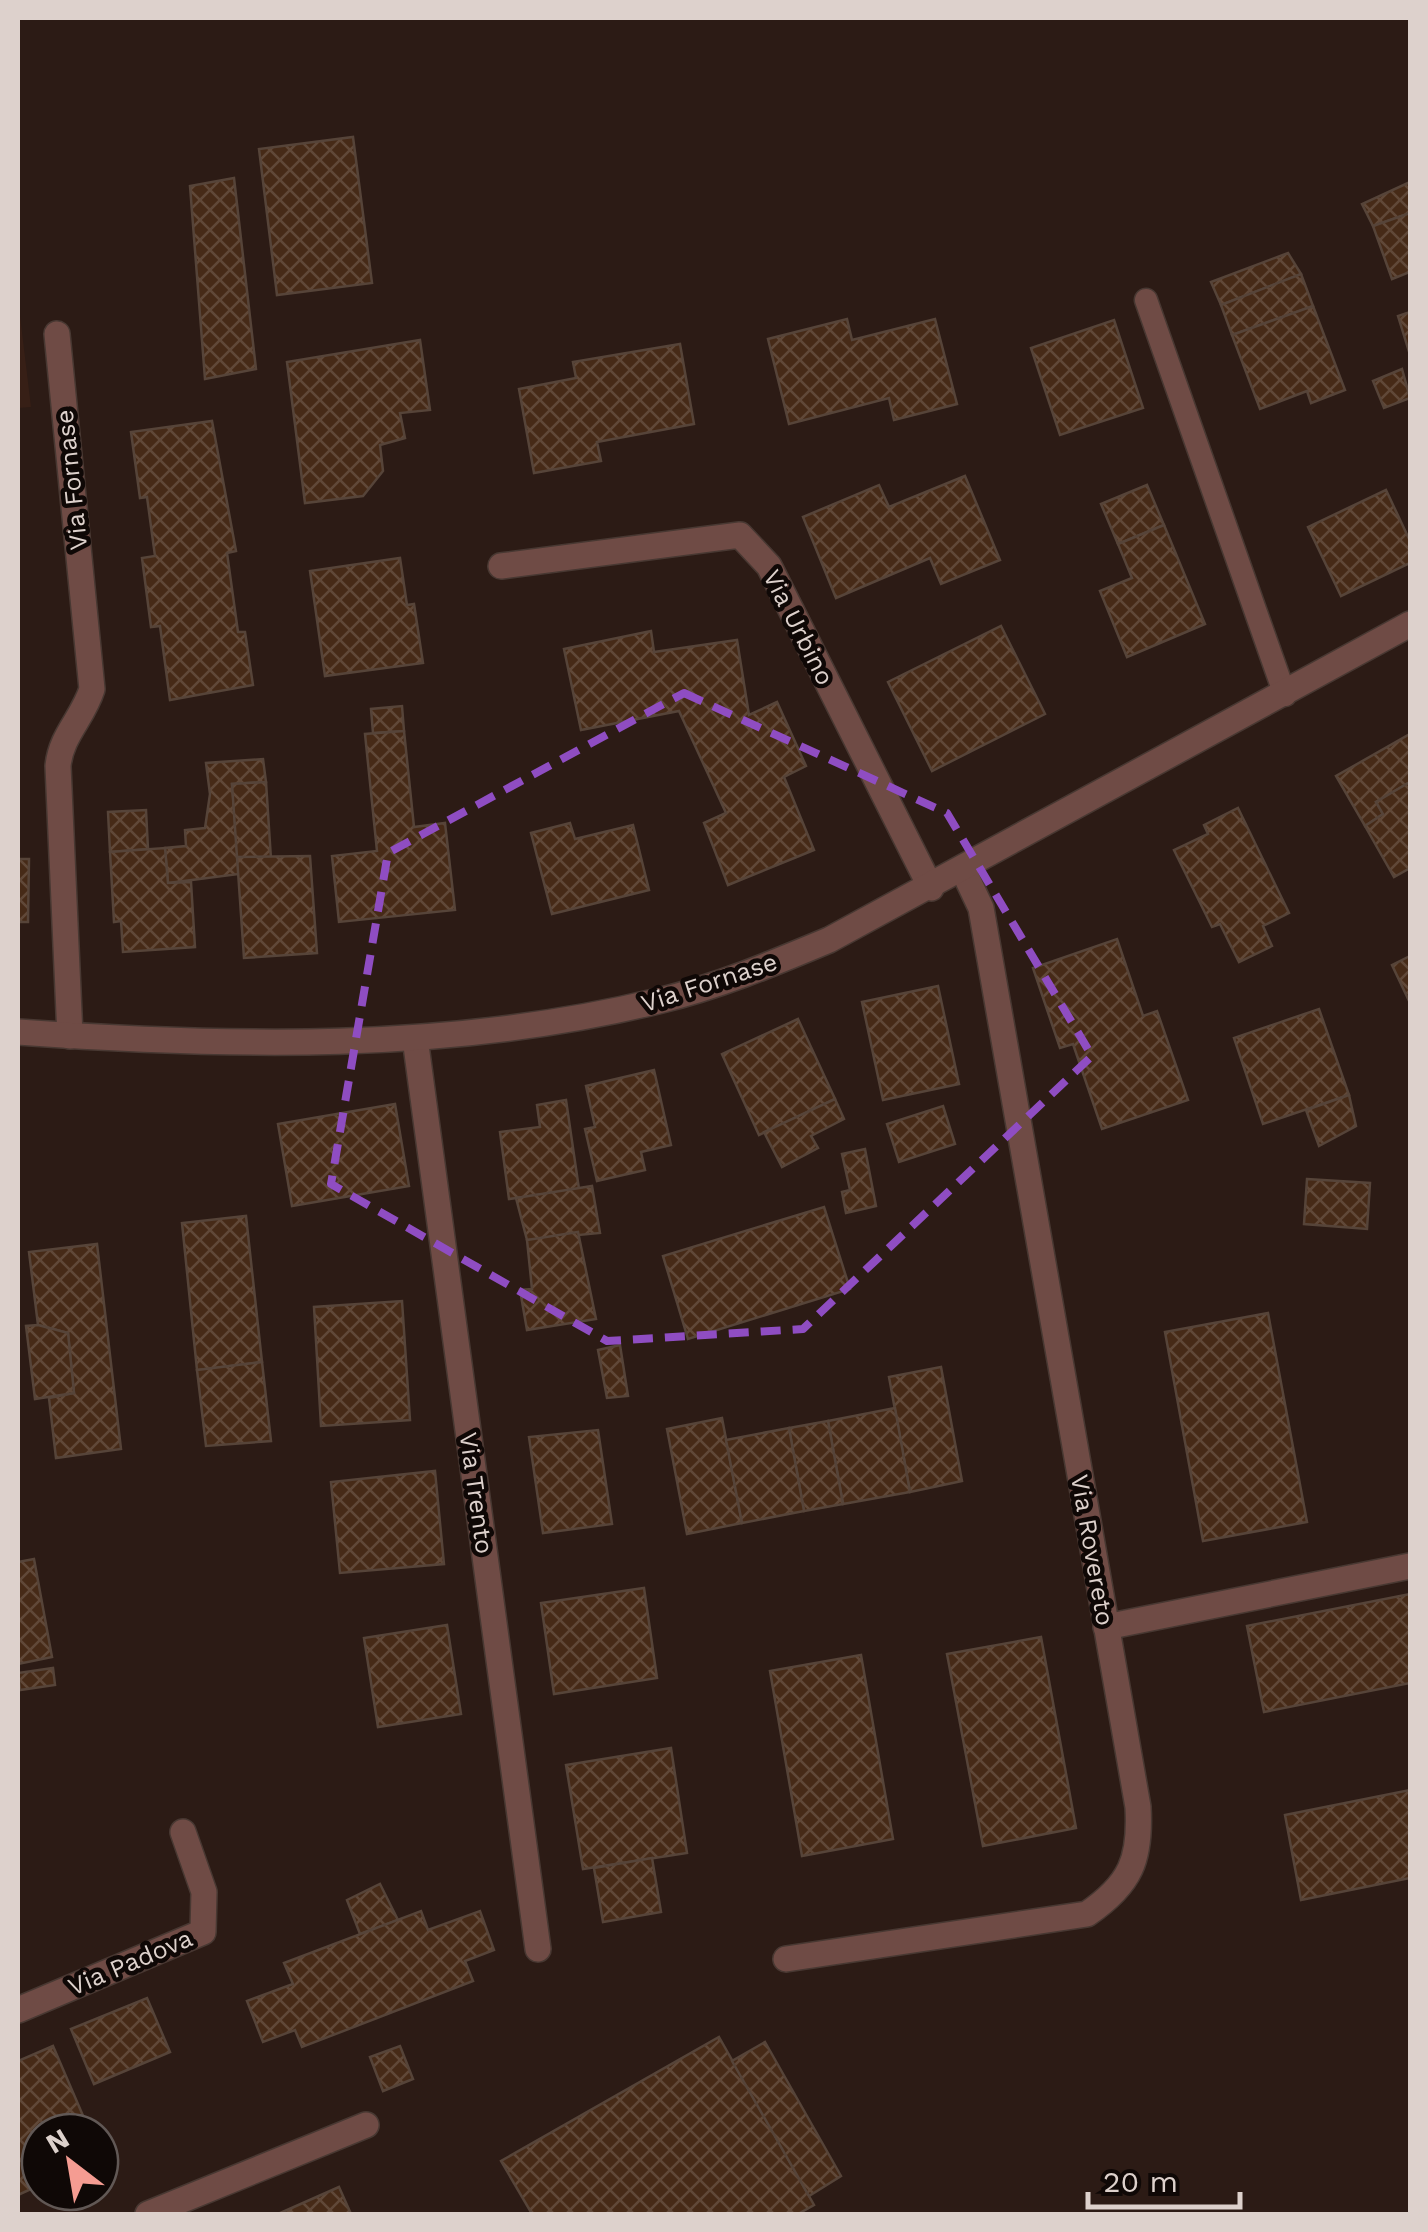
<svg xmlns="http://www.w3.org/2000/svg" width="1428" height="2232" font-family="'Work Sans',sans-serif">
<defs>
<pattern id="building-cross-hatch" width="8" height="8" patternUnits="userSpaceOnUse" patternTransform="scale(2.5)"><rect width="8" height="8" fill="#462a17"/><path d="M0 0l8 8M0 8l8-8" fill="none" stroke="#604838"/></pattern>
</defs>
<rect width="100%" height="100%" fill="#2c1b15"/>
<!-- built -->
<polygon fill="#371f16" points="18,299 31,407 18,408"/>
<!-- building -->
<g fill="url(#building-cross-hatch)" stroke="#564439" stroke-width="2.5">
<polygon points="353,137 372,283 277,295 259,149"/>
<polygon points="234,178 256,369 205,379 190,186"/>
<polygon points="1410,182 1410,213 1373,226 1362,204"/>
<polygon points="1410,213 1410,272 1392,279 1373,226"/>
<polygon points="1288,253 1301,274 1221,305 1211,282"/>
<polygon points="1301,274 1313,306 1232,335 1221,305"/>
<polygon points="1313,306 1345,390 1311,403 1307,391 1260,409 1232,335"/>
<polygon points="1410,312 1410,355 1398,316"/>
<polygon points="847,319 852,340 935,319 957,404 894,420 889,398 789,424 768,339"/>
<polygon points="1114,320 1143,408 1060,435 1031,348"/>
<polygon points="420,340 430,410 400,413 405,438 380,445 383,471 363,496 305,503 287,362"/>
<polygon points="680,344 694,424 597,442 601,461 534,473 519,389 576,378 573,362"/>
<polygon points="1402,369 1410,398 1384,408 1373,381"/>
<polygon points="212,421 236,551 227,553 238,632 245,632 253,685 170,700 160,626 151,627 142,558 155,556 147,497 140,498 131,432"/>
<polygon points="965,476 1000,560 941,584 930,558 836,598 803,517 879,485 889,507"/>
<polygon points="1147,485 1164,525 1118,544 1101,504"/>
<polygon points="1386,490 1410,541 1410,563 1341,596 1308,527"/>
<polygon points="1164,525 1205,624 1127,657 1100,591 1132,578 1118,544"/>
<polygon points="400,558 407,605 414,604 423,663 325,676 310,571"/>
<polygon points="1001,626 1045,714 932,771 888,682"/>
<polygon points="651,631 654,652 737,640 749,715 777,702 806,766 784,777 814,850 728,885 704,823 726,813 679,711 581,730 564,649"/>
<polygon points="402,706 404,731 373,733 371,709"/>
<polygon points="404,731 414,827 445,823 455,910 339,922 332,856 377,851 365,734"/>
<polygon points="1410,734 1410,782 1376,802 1383,814 1365,826 1336,776"/>
<polygon points="263,759 266,782 232,784 239,874 168,883 165,848 186,846 185,830 205,828 210,794 206,763"/>
<polygon points="266,782 271,859 237,857 232,784"/>
<polygon points="1410,782 1410,868 1394,877 1365,826 1383,814 1376,802"/>
<polygon points="1238,808 1289,913 1263,926 1272,946 1239,962 1220,924 1212,927 1174,850 1208,834 1204,825"/>
<polygon points="146,810 148,849 110,852 108,812"/>
<polygon points="570,823 575,839 633,825 649,890 552,914 531,833"/>
<polygon points="165,848 168,883 191,882 195,947 123,952 121,921 114,922 110,852"/>
<polygon points="310,856 317,953 244,958 237,857"/>
<polygon points="18,859 29,859 28,922 18,922"/>
<polygon points="1117,939 1143,1016 1157,1011 1188,1100 1102,1129 1073,1044 1060,1048 1033,968"/>
<polygon points="1410,956 1410,1003 1392,965"/>
<polygon points="938,986 959,1084 883,1100 862,1002"/>
<polygon points="1319,1009 1349,1095 1263,1124 1234,1038"/>
<polygon points="798,1019 835,1099 759,1135 722,1054"/>
<polygon points="654,1070 671,1145 641,1152 645,1170 597,1181 585,1129 595,1127 586,1086"/>
<polygon points="1349,1095 1356,1126 1319,1146 1306,1110"/>
<polygon points="835,1099 844,1119 811,1136 818,1148 782,1167 764,1132"/>
<polygon points="566,1100 579,1189 509,1199 500,1132 540,1127 537,1105"/>
<polygon points="395,1104 409,1186 292,1206 278,1124"/>
<polygon points="943,1106 955,1144 899,1162 887,1124"/>
<polygon points="865,1149 876,1206 846,1213 842,1192 850,1190 842,1154"/>
<polygon points="1307,1179 1370,1183 1367,1229 1304,1224"/>
<polygon points="592,1186 600,1233 527,1240 516,1198"/>
<polygon points="824,1207 850,1289 688,1339 663,1256"/>
<polygon points="246,1216 262,1362 197,1370 182,1223"/>
<polygon points="578,1232 596,1319 527,1330 520,1290 532,1289 527,1240"/>
<polygon points="97,1244 121,1449 56,1458 49,1398 74,1393 68,1333 38,1325 29,1252"/>
<polygon points="402,1301 410,1420 321,1426 314,1307"/>
<polygon points="1268,1313 1307,1522 1203,1541 1165,1332"/>
<polygon points="38,1325 68,1333 74,1393 35,1399 26,1326"/>
<polygon points="620,1345 628,1396 607,1398 598,1350"/>
<polygon points="262,1362 271,1441 206,1446 197,1370"/>
<polygon points="941,1367 962,1481 910,1492 889,1377"/>
<polygon points="895,1408 910,1492 843,1504 828,1421"/>
<polygon points="722,1418 742,1523 687,1534 667,1429"/>
<polygon points="828,1421 843,1504 804,1511 789,1428"/>
<polygon points="789,1428 804,1511 742,1523 726,1440"/>
<polygon points="598,1430 612,1524 543,1533 529,1437"/>
<polygon points="435,1471 444,1564 340,1573 331,1482"/>
<polygon points="34,1559 52,1657 18,1664 18,1562"/>
<polygon points="644,1588 657,1678 554,1694 541,1603"/>
<polygon points="1410,1594 1410,1683 1264,1712 1247,1626"/>
<polygon points="447,1625 461,1714 378,1727 364,1638"/>
<polygon points="1041,1637 1076,1828 983,1846 947,1654"/>
<polygon points="861,1655 893,1839 802,1856 770,1671"/>
<polygon points="53,1668 55,1685 20,1690 18,1673"/>
<polygon points="671,1748 687,1853 583,1869 566,1765"/>
<polygon points="1410,1790 1410,1878 1301,1900 1285,1815"/>
<polygon points="652,1858 661,1912 603,1922 594,1868"/>
<polygon points="380,1884 398,1920 360,1934 347,1900"/>
<polygon points="421,1911 428,1930 480,1911 494,1950 465,1961 473,1981 302,2047 295,2030 263,2042 247,2001 293,1984 284,1963"/>
<polygon points="147,1998 170,2052 94,2084 71,2029"/>
<polygon points="719,2037 814,2205 798,2214 532,2214 501,2161"/>
<polygon points="765,2042 841,2176 809,2196 732,2061"/>
<polygon points="53,2046 90,2132 40,2132 40,2185 18,2195 18,2061"/>
<polygon points="400,2046 413,2079 383,2091 370,2057"/>
<polygon points="339,2187 351,2214 278,2214"/>
</g>
<g fill="none" stroke-linecap="round" stroke-linejoin="round">
<defs>
<polyline id="service" points="1146,300 1285,695"/>
<g id="minor">
<path d="M57,334L92,689C83,718 61,735 58,766L70,1036"/>
<polyline points="501,566 740,535 769,566 931,888"/>
<polyline points="415,1038 538,1949"/>
<polyline points="1106,1627 1410,1566"/>
<path d="M786,1959L1087,1914C1131,1884 1141,1859 1138,1807L981,908L963,870"/>
<polyline points="18,2010 203,1932 204,1892 183,1832"/>
<polyline points="148,2214 366,2125"/>
</g>
<path id="tertiary" d="M18,1032C231,1047 449,1052 658,1001C717,987 774,963 829,940L1410,624"/>
</defs>
<!-- service casing -->
<use href="#service" stroke="#483832" stroke-width="25"/>
<!-- minor casing -->
<use href="#minor" stroke="#483832" stroke-width="28"/>
<!-- tertiary casing -->
<use href="#tertiary" stroke="#483832" stroke-width="28"/>
<!-- service -->
<use href="#service" stroke="#6f4b45" stroke-width="22"/>
<!-- minor -->
<use href="#minor" stroke="#6f4b45" stroke-width="25"/>
<!-- tertiary -->
<use href="#tertiary" stroke="#6f4b45" stroke-width="25"/>
</g>
<!-- marked area -->
<path fill="none" stroke="#8f4dc2" stroke-width="8" stroke-dasharray="20 12" stroke-linejoin="round" d="M684,693L947,813L1092,1056L803,1329L607,1341L331,1184L388,853Z"/>
<g text-anchor="middle" stroke-width="9" stroke-linejoin="round" paint-order="stroke">
<!-- street labels -->
<g font-size="25" fill="#ddd1cc" stroke="#0f0806">
<text transform="translate(71 480) rotate(-96)" y="9">Via Fornase</text>
<text transform="translate(799 627) rotate(63)" y="9">Via Urbino</text>
<text transform="translate(709 982) rotate(-18)" y="9">Via Fornase</text>
<text transform="translate(477 1493) rotate(82)" y="9">Via Trento</text>
<text transform="translate(1093 1550) rotate(80)" y="9">Via Rovereto</text>
<text transform="translate(130 1962) rotate(-23)" y="9">Via Padova</text>
</g>
</g>
<!-- border -->
<rect width="1428" height="2232" fill="none" stroke="#ddd1cc" stroke-width="40"/>
<!-- north arrow -->
<g transform="translate(70 2162) rotate(329)"><circle r="48" fill="#0f0806" stroke="#615855" stroke-width="2.5"/>
<path d="M0-8L18 38L0 25L-18 38Z" fill="#f59c92"/>
<text y="-15" font-size="28" font-weight="bold" text-anchor="middle" fill="#ddd1cc">N</text>
</g>
<!-- scale -->
<path d="M1088 2192v15h152v-15" fill="none" stroke="#ddd1cc" stroke-width="5"/>
<text x="1103" y="2192" font-size="30" fill="#ddd1cc" stroke="#0f0806" stroke-width="8" paint-order="stroke">20 m</text>
</svg>
